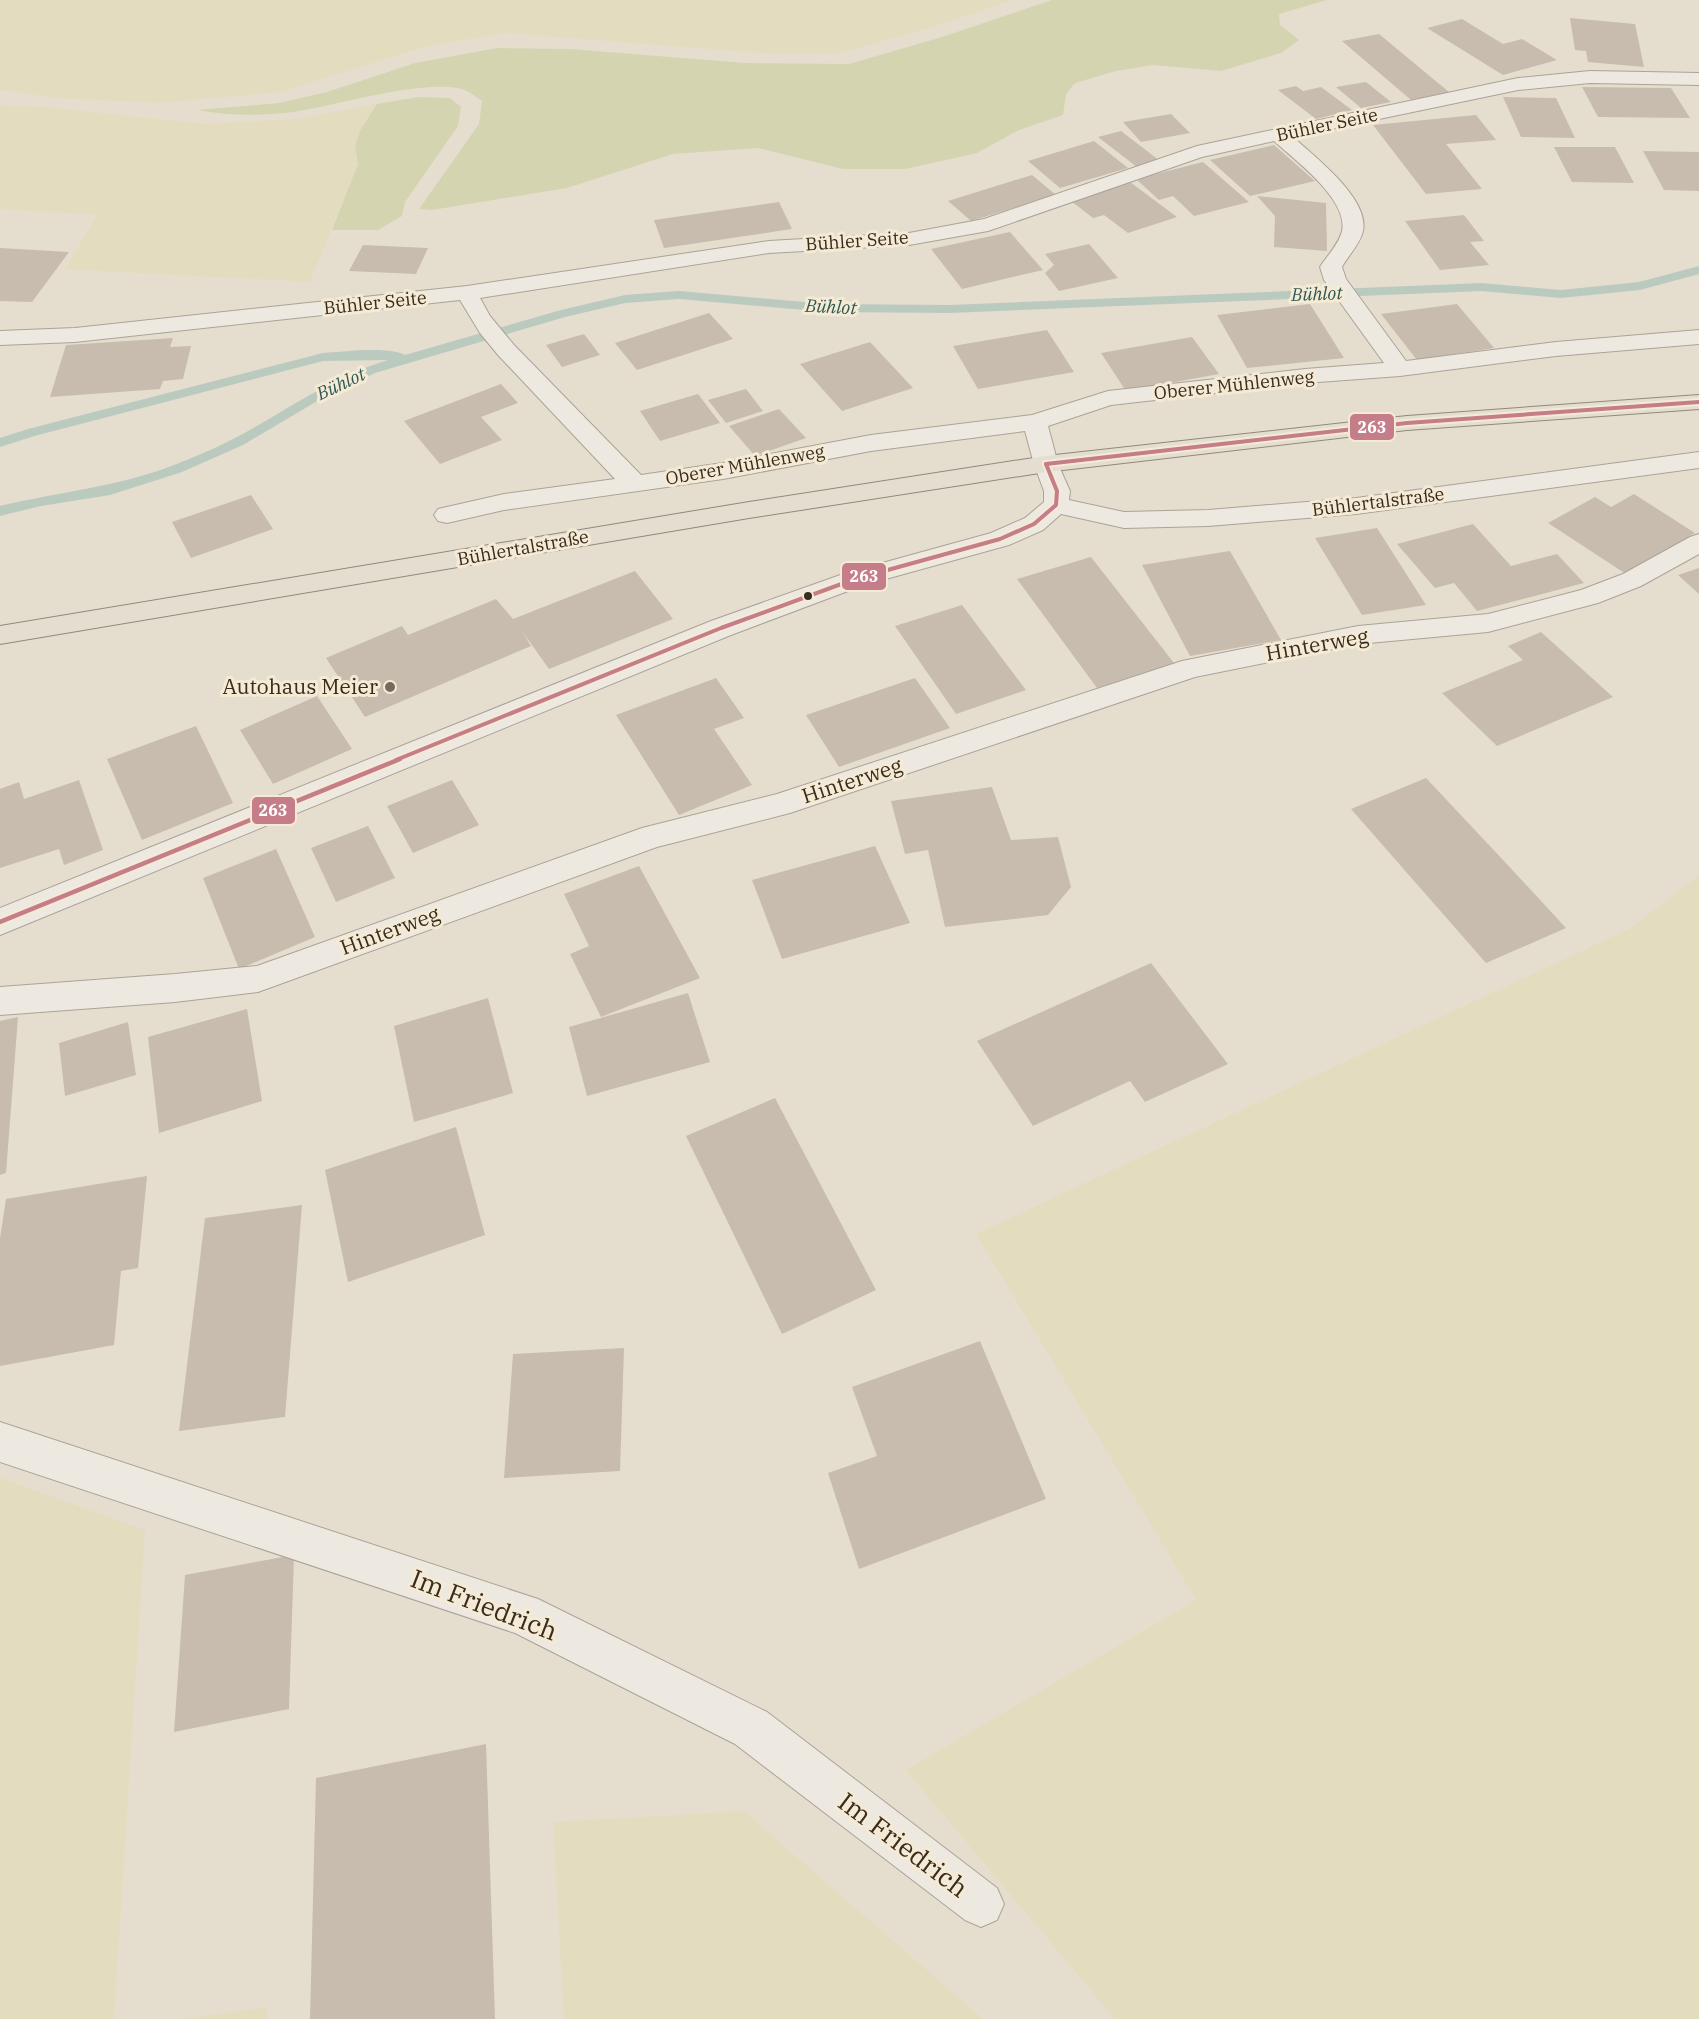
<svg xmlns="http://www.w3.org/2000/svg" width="1699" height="2019" font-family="'IBM Plex Serif',serif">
<rect width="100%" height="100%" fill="#e5dece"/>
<!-- farmland -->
<g fill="#e4dcbf">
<polygon points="0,0 1012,0 936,26 837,54 774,54 505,33 427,46 281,92 159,103 56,98 0,90"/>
<polygon points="377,104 360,131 355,146 358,164 310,282 65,269 97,215 0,209 0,105 48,107 205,124 296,119"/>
<polygon points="1699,875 1699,2019 1115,2019 906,1770 1196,1600 976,1234 1631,928"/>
<polygon points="0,1478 145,1530 114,2019 0,2019"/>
<polygon points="744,1811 983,2019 564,2019 553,1822"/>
<polygon points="267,2007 267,2019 182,2019"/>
</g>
<!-- green -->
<g fill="#d4d4b1">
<path d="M1052,0H1327L1279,14L1280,25L1299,40L1281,53L1221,71L1153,65L1116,71L1075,83L1066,94L1063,115L1019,130L977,153L905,169H843L758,148L673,154L567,188L432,210L419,209L479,124L482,101C477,98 472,93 467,91C432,76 335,106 294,112C262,116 231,116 198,110L279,103L327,92L415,63L497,48L570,49L745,63L849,64L942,37Z"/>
<polygon points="418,97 450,98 461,107 458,126 405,202 402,216 378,230 332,230 358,164 355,146 360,131 377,104"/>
</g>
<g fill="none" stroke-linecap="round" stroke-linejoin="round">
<!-- stream -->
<path fill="#bacabf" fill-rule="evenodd" d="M1699,266V274L1640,290L1561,298L1481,291L950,313L827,312L679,299L625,303L565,317L375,373L324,397L243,445L182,472L110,495L41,506L0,516V506C58,492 118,487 174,465C194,457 214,449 233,439C285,412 331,377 388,360L323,361L38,435L0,447V438L28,429L323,353C344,352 387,346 405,355L561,310L625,295L679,291L827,304L950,305L1481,283L1561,290L1639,282Z"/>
</g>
<!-- building -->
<g fill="#c8bcaf">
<polygon points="1570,18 1635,24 1644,67 1588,62 1586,51 1575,50"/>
<polygon points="1462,19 1503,44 1522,39 1557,60 1503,75 1427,28"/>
<polygon points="1379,34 1449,92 1411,100 1342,41"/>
<polygon points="1366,82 1391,102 1361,108 1336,87"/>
<polygon points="1296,86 1303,91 1321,87 1352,110 1316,119 1278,90"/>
<polygon points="1582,87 1671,88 1690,118 1598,117"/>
<polygon points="1503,97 1556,98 1575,138 1521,137"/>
<polygon points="1171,114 1190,133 1141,142 1123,122"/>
<polygon points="1476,115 1496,140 1446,144 1482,189 1426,194 1373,125"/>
<polygon points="1121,131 1160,161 1137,167 1098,137"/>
<polygon points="1094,141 1128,168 1060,188 1028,161"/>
<polygon points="1274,145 1315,181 1250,196 1210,160"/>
<polygon points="1554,147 1615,147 1634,183 1572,182"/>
<polygon points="1643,151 1699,152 1699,191 1664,190"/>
<polygon points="1203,162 1249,202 1194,216 1173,196 1159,200 1136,179"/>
<polygon points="1032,175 1056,195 971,221 948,201"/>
<polygon points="1130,182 1177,217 1128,233 1104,215 1093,218 1071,201"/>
<polygon points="1257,196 1326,203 1327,251 1274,247 1275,216"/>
<polygon points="779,202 792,229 664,248 654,220"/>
<polygon points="1464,215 1484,241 1470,242 1489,265 1440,270 1405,221"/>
<polygon points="1010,232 1043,270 962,289 931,249"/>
<polygon points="1089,244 1118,278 1059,291 1045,273 1054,265 1045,254"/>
<polygon points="363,245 428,248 416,274 349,271"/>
<polygon points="0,248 69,252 32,302 0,301"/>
<polygon points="1310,304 1344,358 1247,368 1217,315"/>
<polygon points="1457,304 1494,348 1417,360 1381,314"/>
<polygon points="709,313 733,339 637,370 615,343"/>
<polygon points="1047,330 1074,372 978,389 953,346"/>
<polygon points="584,334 600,355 562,367 546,345"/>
<polygon points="1192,337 1219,374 1126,391 1101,353"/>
<polygon points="173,338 170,347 191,346 183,379 163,381 160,389 50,397 66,345"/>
<polygon points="870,342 913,388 842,411 800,364"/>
<polygon points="501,384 518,403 481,417 502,440 440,464 404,421"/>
<polygon points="746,389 763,411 726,423 708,400"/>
<polygon points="698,394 720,423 660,441 640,411"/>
<polygon points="779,409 806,438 755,456 729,426"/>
<polygon points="1634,494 1695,533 1626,574 1548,523 1595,497 1611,507"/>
<polygon points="251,495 273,529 191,558 172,522"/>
<polygon points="1473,524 1511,566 1557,554 1584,583 1477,611 1454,583 1435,588 1397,544"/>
<polygon points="1377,528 1426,605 1362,615 1315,538"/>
<polygon points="1230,551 1281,640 1190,656 1142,565"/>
<polygon points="1091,557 1174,663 1097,688 1017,579"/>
<polygon points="1699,568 1699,594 1678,575"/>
<polygon points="635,571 673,619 549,669 522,631 531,646 365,717 326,658 402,626 408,635 496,599 513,619"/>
<polygon points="962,605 1026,690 956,714 895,626"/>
<polygon points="1541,632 1613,697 1497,746 1442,693 1523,660 1508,646"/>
<polygon points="716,678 744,718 714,729 752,785 679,815 616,715"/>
<polygon points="915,678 950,728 839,767 806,715"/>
<polygon points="317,696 352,749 273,784 240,730"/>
<polygon points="196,726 233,803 142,840 107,759"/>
<polygon points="1426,778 1504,861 1566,928 1486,963 1351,809"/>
<polygon points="79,780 103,850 64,865 59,849 0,868 0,789 19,782 24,799"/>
<polygon points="452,780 479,825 413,853 387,806"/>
<polygon points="992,787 1011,840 1058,837 1071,887 1048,915 945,927 928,850 905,854 891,801"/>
<polygon points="368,826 395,878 336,902 311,848"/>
<polygon points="875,846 910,923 782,959 752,880"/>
<polygon points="276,849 315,937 239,969 203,878"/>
<polygon points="639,866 700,978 601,1017 570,954 589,946 564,894"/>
<polygon points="1151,963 1228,1064 1145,1102 1130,1081 1033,1126 977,1041"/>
<polygon points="688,993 710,1062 587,1096 569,1027"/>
<polygon points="488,998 513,1093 414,1122 394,1026"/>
<polygon points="247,1009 262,1101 159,1133 148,1037"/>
<polygon points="18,1017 6,1173 0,1175 0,1021"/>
<polygon points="128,1022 136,1075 65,1096 59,1043"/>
<polygon points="775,1098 876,1290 782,1334 686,1136"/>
<polygon points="456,1127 485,1235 348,1282 325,1170"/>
<polygon points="147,1176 138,1268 121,1271 114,1345 0,1366 0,1238 6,1199"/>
<polygon points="302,1205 285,1417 179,1431 205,1218"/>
<polygon points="980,1341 1046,1499 859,1569 828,1473 877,1456 852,1387"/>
<polygon points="624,1348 620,1471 504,1478 513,1354"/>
<polygon points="294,1555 289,1709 174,1732 185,1575"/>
<polygon points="486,1744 495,2019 310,2019 316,1778"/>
</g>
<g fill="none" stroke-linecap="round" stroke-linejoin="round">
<defs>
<g id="minor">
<path d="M1590,71L1699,73V85L1590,83L1518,90L1293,137C1315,157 1370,199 1363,231C1360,244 1348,256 1342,267L1346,279L1406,361L1556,342L1699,330V344L1556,356L1400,376L1305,383L1111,405L1048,426L1058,464L1070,491L1069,500L1124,512L1208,510L1356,498L1699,452V468L1356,514L1208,526L1124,528L1061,514L1043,530L1009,545L864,585L731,635L0,935V908L711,621L846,573L991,533L1025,518L1044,502V491L1034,464L1025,431L871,451L723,479L504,510L447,523L438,521L434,515L438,509L504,494L615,479L498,355L480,333L460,300L75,342L0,345V331L75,328L467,286L769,241L909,233L984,219L1197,146L1518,78ZM1274,141C1295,160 1349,200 1342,231C1339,244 1327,256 1320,267L1324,280L1384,363L1305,369L1108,391L1032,415L871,435L723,463L641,475L514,345L490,316L480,298L769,253L909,245L988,231L1202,157Z"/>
<polygon points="1699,534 1699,554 1641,586 1598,603 1488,632 1358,644 1195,677 790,813 657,847 258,992 175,1002 0,1015 0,987 175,974 257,966 642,828 777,794 1182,661 1358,626 1488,614 1581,590 1623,574 1690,537"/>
<polygon points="0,1422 538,1599 767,1712 997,1888 1004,1904 997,1920 981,1927 965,1920 735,1744 515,1633 0,1462"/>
</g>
<polygon id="major" points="1699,395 1699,409 1407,430 1046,472 749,518 0,644 0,626 749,502 1046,456 1407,416"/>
</defs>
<!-- minor casing -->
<use href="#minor" stroke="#aaa397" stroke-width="2"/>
<!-- major casing -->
<use href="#major" stroke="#90887e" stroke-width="2"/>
<!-- minor -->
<use href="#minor" fill="#ede8e0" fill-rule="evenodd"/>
<!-- major -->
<use href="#major" fill="#e4ded1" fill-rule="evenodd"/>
<defs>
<g id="bus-1-far1">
<polyline points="1046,464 1407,423 1699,402"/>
<polyline points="396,760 721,628 855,579 1000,539 1034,524 1056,505 1057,491 1046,464"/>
</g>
<polyline id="bus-1" points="0,922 400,759"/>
</defs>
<!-- bus-1-far1 casing -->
<use href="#bus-1-far1" stroke="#f5ebd5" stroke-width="8"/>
<!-- bus-1 casing -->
<use href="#bus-1" stroke="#f5ebd5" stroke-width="9"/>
<!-- bus-1-far1 -->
<use href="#bus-1-far1" stroke="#c57d8a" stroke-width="4"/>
<!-- bus-1 -->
<use href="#bus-1" stroke="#c57d8a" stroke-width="4.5"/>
</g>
<!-- markers -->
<circle fill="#392b1f" stroke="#f5ebd5" stroke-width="2" cx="808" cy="596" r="5"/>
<circle fill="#756a5c" stroke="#f5ebd5" stroke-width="2" cx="390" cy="687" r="6"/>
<g text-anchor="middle" stroke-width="6" stroke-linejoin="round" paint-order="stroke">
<!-- far-street labels -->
<g font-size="18" fill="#392b1f" stroke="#f5ebd5">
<text transform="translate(1327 125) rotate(-12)" y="6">Bühler Seite</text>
<text transform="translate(857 241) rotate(-4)" y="6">Bühler Seite</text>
<text transform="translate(375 303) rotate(-6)" y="6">Bühler Seite</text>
<text transform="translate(1234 385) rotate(-6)" y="6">Oberer Mühlenweg</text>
<text transform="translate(745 465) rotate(-10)" y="6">Oberer Mühlenweg</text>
<text transform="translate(1378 502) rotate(-7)" y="6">Bühlertalstraße</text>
<text transform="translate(523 548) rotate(-10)" y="6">Bühlertalstraße</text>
</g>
<!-- far-water labels -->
<g font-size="18" font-style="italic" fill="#2f5855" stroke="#f5ebd5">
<text transform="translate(1317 294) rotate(-2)" y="6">Bühlot</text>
<text transform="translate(831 307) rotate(3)" y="6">Bühlot</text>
<text transform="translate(341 384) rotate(-25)" y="6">Bühlot</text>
</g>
<!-- street labels -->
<g font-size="21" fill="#392b1f" stroke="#f5ebd5">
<text transform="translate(1317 645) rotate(-10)" y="7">Hinterweg</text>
<text transform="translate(852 781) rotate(-18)" y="7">Hinterweg</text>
<text transform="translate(390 931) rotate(-20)" y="7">Hinterweg</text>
</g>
<!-- poi labels -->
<g font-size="21" fill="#392b1f" stroke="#f5ebd5" text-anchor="end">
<text x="378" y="694">Autohaus Meier</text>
</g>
<!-- near-street labels -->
<g font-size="26" fill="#392b1f" stroke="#f5ebd5">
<text transform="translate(484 1605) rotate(21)" y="9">Im Friedrich</text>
<text transform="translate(903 1845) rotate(37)" y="9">Im Friedrich</text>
</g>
</g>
<g stroke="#f5ebd5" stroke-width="2">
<rect x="1349" y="413" width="46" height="28" rx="6" fill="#c57d8a"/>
<rect x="841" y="562" width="46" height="29" rx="6" fill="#c57d8a"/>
<rect x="251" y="796" width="45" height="29" rx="6" fill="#c57d8a"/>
</g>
<g font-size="16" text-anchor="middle" font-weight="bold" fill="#fff">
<text x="1372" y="433">263</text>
<text x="864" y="582">263</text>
<text x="273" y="816">263</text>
</g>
</svg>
